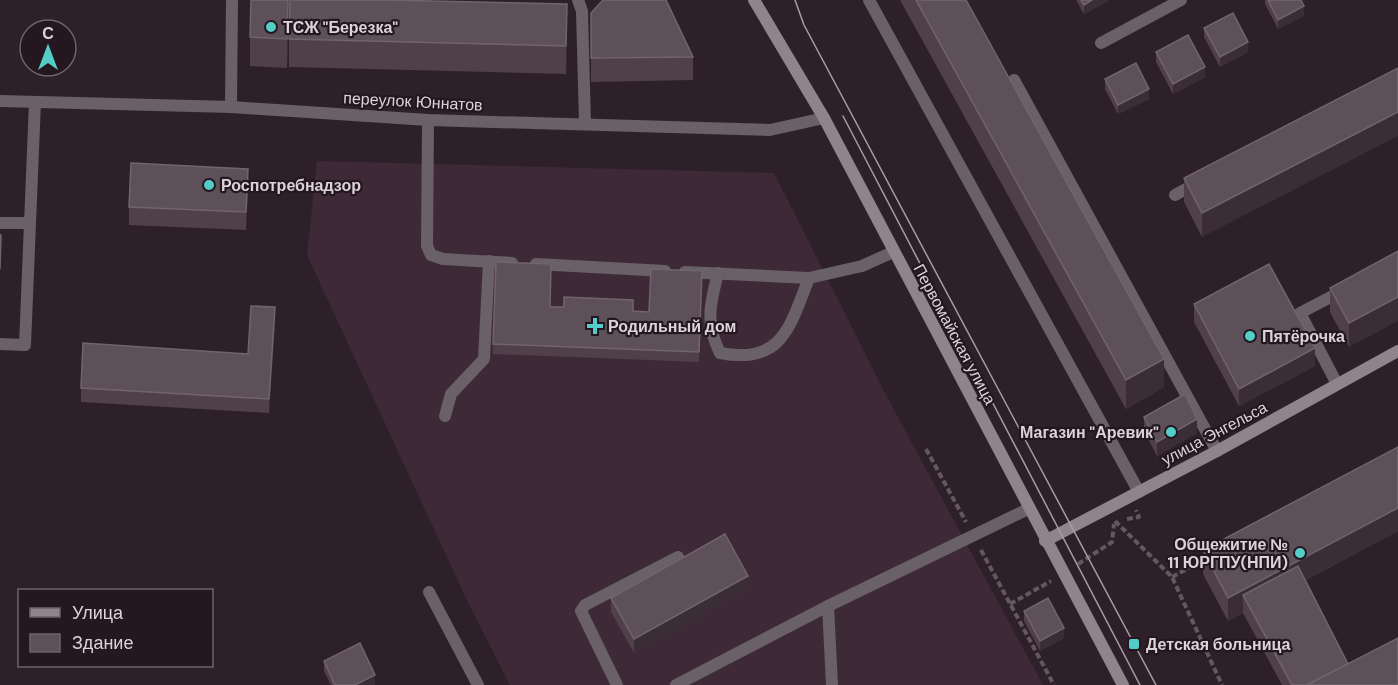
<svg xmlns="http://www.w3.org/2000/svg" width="1398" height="685" font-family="'DM Sans',sans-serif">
<rect width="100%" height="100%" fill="#2e2029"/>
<!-- built -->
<polygon fill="#3d2a36" points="317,161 774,173 887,397 1043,685 510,685 465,596 307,255"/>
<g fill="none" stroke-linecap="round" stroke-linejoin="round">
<!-- path -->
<g stroke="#64575f" stroke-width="4" stroke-dasharray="6 3" stroke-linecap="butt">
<polyline points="926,449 966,522"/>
<polyline points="1127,519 1139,517 1136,510"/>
<polyline points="1115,521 1172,577 1222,685"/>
<polyline points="981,550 1054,685"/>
<polyline points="1078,564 1112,542 1114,524"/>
<polyline points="1172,577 1206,559"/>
<polyline points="1010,604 1051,581"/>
</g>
<!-- lane -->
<g stroke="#696166" stroke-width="12">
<polyline points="578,0 582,11 585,124"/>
<polyline points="869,0 1139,492"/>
<polyline points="1014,80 1217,451"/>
<polyline points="231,107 232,0"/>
<polyline points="428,120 427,246 431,255 443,259 512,263"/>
<polyline points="1175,195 1197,183"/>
<polyline points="0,223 28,223"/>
<polyline points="536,264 665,271"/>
<polyline points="685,272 809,278 862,266 893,252"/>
<path d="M718,273C710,304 705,323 720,353C783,365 790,326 809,278"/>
<polyline points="0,344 25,345 35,102"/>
<polyline points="1337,384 1300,313 1344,290"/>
<polyline points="445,416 451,394 484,359 489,261"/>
<polyline points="617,685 581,611 585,605 678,557"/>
<polyline points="676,685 828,606"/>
<polyline points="832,685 828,606 1028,509"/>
</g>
<!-- street -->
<g stroke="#696166" stroke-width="12">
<polyline points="1101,43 1181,0"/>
<polyline points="0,101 231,107 428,120 770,130 824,118"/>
<polyline points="429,592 478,685"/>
</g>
<!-- secondary -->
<g stroke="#8f848b" stroke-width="12">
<polyline points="754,0 824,118 1123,685"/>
<polyline points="1045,541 1217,451 1398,351"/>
</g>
<!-- tram -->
<g stroke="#a89da4" stroke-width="1.5">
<polyline points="795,0 804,25 1156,685"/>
<polyline points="843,116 1140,685"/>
</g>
</g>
<!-- wall -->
<g fill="#4f4049">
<polygon points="289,0 287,68 250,66 250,37"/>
<polygon points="900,0 966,0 1164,387 1126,409"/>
<polygon points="1076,0 1110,0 1084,14"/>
<polygon points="1265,0 1301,0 1304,16 1278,29 1265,4"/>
<polygon points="591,13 693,57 693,80 591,82"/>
<polygon points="1204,28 1248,52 1220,67 1204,37"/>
<polygon points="567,33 566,74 289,67 289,39"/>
<polygon points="1156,52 1205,77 1173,94 1156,62"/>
<polygon points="1398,68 1202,237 1184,202 1184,178"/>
<polygon points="1105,79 1149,99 1118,114 1105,89"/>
<polygon points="248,187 246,230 129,225 129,207"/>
<polygon points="1398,251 1349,347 1330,312 1330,288"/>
<polygon points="702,281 699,362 493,354 493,344 550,307 649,312"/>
<polygon points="1194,304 1315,366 1239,406 1194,322"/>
<polygon points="275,321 269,413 81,402 81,388 248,354"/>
<polygon points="1144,417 1197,433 1157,456 1144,431"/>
<polygon points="1398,531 1306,580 1348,664 1398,685 1282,685 1243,613 1228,621 1203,574 1203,550"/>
<polygon points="748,590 634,653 611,612 611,598"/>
<polygon points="1024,611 1064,638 1040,651 1024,621"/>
<polygon points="324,661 375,685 331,685 324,671"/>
</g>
<!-- shaded-wall -->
<g fill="#3b2d36">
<polygon points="288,0 289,0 287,68 287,39"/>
<polygon points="1092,0 1110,0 1084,14 1084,5"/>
<polygon points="567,4 567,33 566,74 566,46"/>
<polygon points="1304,6 1304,16 1278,29 1278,20"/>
<polygon points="1248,42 1248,52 1220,67 1220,57"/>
<polygon points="1205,67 1205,77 1173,94 1173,84"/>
<polygon points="1149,89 1149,99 1118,114 1118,105"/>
<polygon points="1398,112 1398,136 1202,237 1202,213"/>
<polygon points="248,169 248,187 246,230 246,212"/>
<polygon points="1398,297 1398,321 1349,347 1349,323"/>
<polygon points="275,307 275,321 269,413 269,399"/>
<polygon points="1315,348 1315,366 1239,406 1239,389"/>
<polygon points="1164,359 1164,387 1126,409 1126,380"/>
<polygon points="1197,419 1197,433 1157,456 1157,442"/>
<polygon points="1398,508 1398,531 1251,609 1243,595 1243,613 1228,621 1228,598"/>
<polygon points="748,576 748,590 634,653 634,639"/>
<polygon points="1064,628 1064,638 1040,651 1040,641"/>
<polygon points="375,675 375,685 355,685"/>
</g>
<!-- building -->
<g fill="#5e5058" stroke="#72646c" stroke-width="1.5">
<polygon points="251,0 288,0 287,39 250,37"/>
<polygon points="290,0 387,0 567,4 566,46 289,39"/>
<polygon points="603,0 666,0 693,57 591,58 591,13"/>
<polygon points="916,0 966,0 1164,359 1126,380"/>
<polygon points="1081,0 1092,0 1084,5"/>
<polygon points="1268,0 1301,0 1304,6 1278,20"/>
<polygon points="1233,13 1248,42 1220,57 1204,28"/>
<polygon points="1188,35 1205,67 1173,84 1156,52"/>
<polygon points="1136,63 1149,89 1118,105 1105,79"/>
<polygon points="1398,68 1398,112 1202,213 1184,178"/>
<polygon points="131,163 248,169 246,212 129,207"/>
<polygon points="0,235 1,235 0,269"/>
<polygon points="1398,251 1398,297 1349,323 1330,288"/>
<polygon points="496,262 551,264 550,307 564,307 564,297 633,300 633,311 649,312 651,269 702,271 699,352 493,344"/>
<polygon points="1269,264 1315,348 1239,389 1194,304"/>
<polygon points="251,306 275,307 269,399 81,388 83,343 248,354"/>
<polygon points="1185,394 1197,419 1157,442 1144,417"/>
<polygon points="1398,447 1398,508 1228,598 1203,550"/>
<polygon points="725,534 748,576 634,639 611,598"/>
<polygon points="1298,566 1348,664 1307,685 1292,685 1243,595"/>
<polygon points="1048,598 1064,628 1040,641 1024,611"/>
<polygon points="1398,638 1398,685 1307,685"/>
<polygon points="360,643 375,675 355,685 335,685 324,661"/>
</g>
<!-- markers -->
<g fill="#54cdc8" stroke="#24171f" stroke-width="2">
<circle cx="271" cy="27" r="6"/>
<circle cx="209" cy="185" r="6"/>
<path d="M592 317h6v6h6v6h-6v6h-6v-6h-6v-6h6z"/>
<circle cx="1250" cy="336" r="6"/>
<circle cx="1171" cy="432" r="6"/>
<circle cx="1300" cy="553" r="6"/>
<rect x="1128" y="638" width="12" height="12" rx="3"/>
</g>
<g text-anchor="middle" stroke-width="4.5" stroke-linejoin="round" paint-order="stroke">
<!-- poi labels -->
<g font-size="16" font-weight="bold" fill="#dcd2d8" stroke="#24171f" text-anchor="start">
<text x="283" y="33">ТСЖ "Березка"</text>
<text x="221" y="191">Роспотребнадзор</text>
<text x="608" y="332">Родильный дом</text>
<text x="1262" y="342">Пятёрочка</text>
<text x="1159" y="438" text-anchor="end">Магазин "Аревик"</text>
<text x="1288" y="550" text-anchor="end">Общежитие №<tspan x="1288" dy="18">11 ЮРГПУ(НПИ)</tspan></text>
<text x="1146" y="650">Детская больница</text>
</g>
<!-- street labels -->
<g font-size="16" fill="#dcd2d8" stroke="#24171f">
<text transform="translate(413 101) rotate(3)" y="6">переулок Юннатов</text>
<text transform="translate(955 334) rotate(62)" y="6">Первомайская улица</text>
<text transform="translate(1214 433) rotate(-28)" y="6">улица Энгельса</text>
</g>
</g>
<!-- legend -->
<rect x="18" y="589" width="195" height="78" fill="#24171f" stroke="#6e6269" stroke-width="1.5"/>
<rect x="30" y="608" width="30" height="9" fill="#8f848b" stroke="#6e6269" stroke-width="1.5"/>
<text x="72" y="619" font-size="18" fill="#dcd2d8">Улица</text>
<rect x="30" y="634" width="30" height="18" fill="#5e5058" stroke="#6e6269" stroke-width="1.5"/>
<text x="72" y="649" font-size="18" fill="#dcd2d8">Здание</text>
<!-- north arrow -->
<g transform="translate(48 48)"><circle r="28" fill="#24171f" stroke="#6e6269" stroke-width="1.5"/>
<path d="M0-4.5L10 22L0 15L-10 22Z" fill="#54cdc8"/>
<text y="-9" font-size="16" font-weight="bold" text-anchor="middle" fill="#dcd2d8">С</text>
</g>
</svg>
